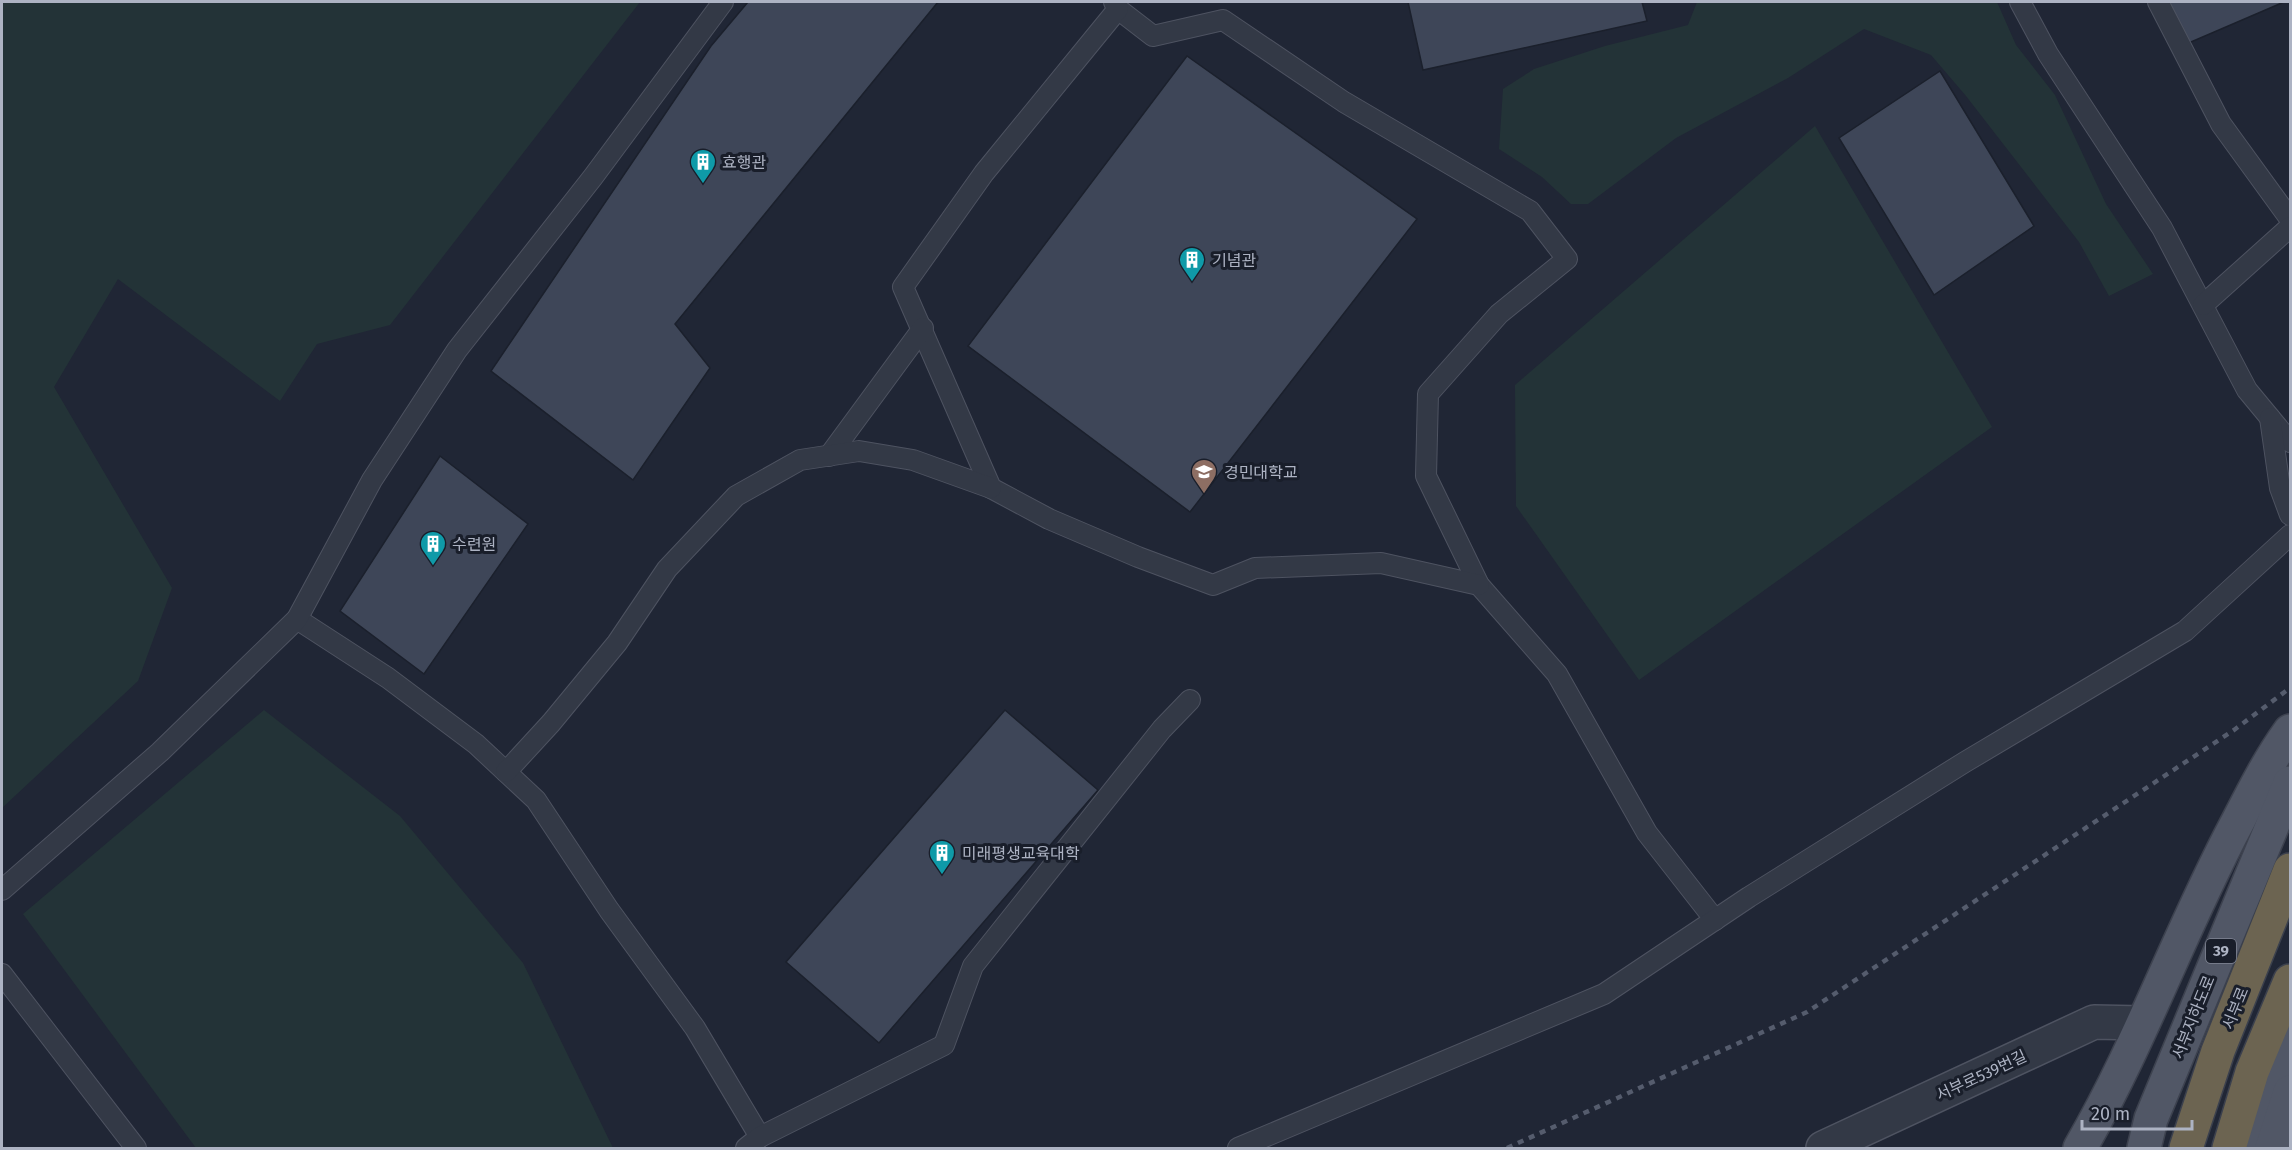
<svg xmlns="http://www.w3.org/2000/svg" width="2292" height="1150" font-family="'Fira Sans','Noto Sans KR',sans-serif">
<rect width="100%" height="100%" fill="#202635"/>
<!-- green -->
<g fill="#233337">
<polygon points="2,2 640,2 390,325 317,344 280,401 118,279 54,387 172,588 138,681 2,808"/>
<polygon points="1697,2 1997,2 2016,45 2055,95 2106,204 2153,274 2109,296 2079,242 1966,96 1931,55 1864,29 1788,78 1676,138 1588,204 1571,204 1542,177 1499,149 1503,89 1534,69 1605,46 1688,25"/>
<polygon points="1815,126 1992,427 1639,680 1516,506 1515,385"/>
<polygon points="264,710 400,816 523,963 613,1148 196,1148 23,914"/>
</g>
<!-- building -->
<g fill="#3e4658" stroke="#1b202c" stroke-width="1.5">
<polygon points="748,2 938,2 675,324 710,368 633,480 491,371 711,46"/>
<polygon points="1408,2 1642,2 1647,21 1423,70"/>
<polygon points="2166,2 2284,2 2184,45"/>
<polygon points="1187,56 1417,219 1190,512 968,346"/>
<polygon points="1940,71 2034,226 1934,295 1839,138"/>
<polygon points="440,456 528,524 424,674 340,611"/>
<polygon points="1005,710 1098,790 879,1043 786,962"/>
</g>
<g fill="none" stroke-linecap="round" stroke-linejoin="round">
<defs>
<g id="lane">
<polyline points="1114,2 1118,9 1153,36 1223,20 1344,102 1530,211 1567,259 1499,314 1428,394 1426,476 1479,585 1557,674 1647,833 1715,920"/>
<polyline points="2020,2 2048,54 2162,228 2247,390 2290,442"/>
<polyline points="2158,2 2221,124 2290,219"/>
<polyline points="1118,9 984,173 903,287 991,488 1049,519 1138,557 1213,585 1255,568 1381,563 1479,585"/>
<polyline points="2203,305 2290,227"/>
<polyline points="2270,418 2280,488 2290,515"/>
<polyline points="829,456 923,328"/>
<polyline points="297,619 388,678 476,744 536,800 609,910 695,1028 760,1137"/>
<polyline points="506,772 551,723 617,643 667,569 736,496 800,460 859,451 913,460 991,488"/>
<polyline points="2,890 160,752 297,619 372,480 457,350 593,177 723,2"/>
<polyline points="2,974 136,1148"/>
<polyline points="746,1148 760,1137 944,1045 973,966 1162,729 1190,700"/>
<polyline points="1238,1148 1604,994 1749,897 1965,762 2185,631 2290,535"/>
</g>
<polyline id="street" points="1823,1148 2094,1022 2143,1023"/>
<g id="primary">
<path d="M2080,1148C2140,1045 2180,930 2236,825C2253,792 2269,760 2290,731"/>
<polyline points="2144,1148 2151,1119 2290,783"/>
<polyline points="2245,1148 2290,1028"/>
<polyline points="2272,1148 2290,1092"/>
</g>
<g id="highway">
<polyline points="2186,1148 2218,1051 2290,870"/>
<polyline points="2229,1148 2252,1072 2290,981"/>
</g>
</defs>
<!-- lane casing -->
<use href="#lane" stroke="#4e5361" stroke-width="22"/>
<!-- street casing -->
<use href="#street" stroke="#4e5361" stroke-width="36"/>
<!-- primary casing -->
<use href="#primary" stroke="#3d424f" stroke-width="36"/>
<!-- highway casing -->
<use href="#highway" stroke="#3b404d" stroke-width="36"/>
<!-- lane -->
<use href="#lane" stroke="#333946" stroke-width="20"/>
<!-- street -->
<use href="#street" stroke="#333946" stroke-width="33"/>
<!-- primary -->
<use href="#primary" stroke="#515766" stroke-width="33"/>
<!-- highway -->
<use href="#highway" stroke="#6c6451" stroke-width="33"/>
<!-- rail -->
<polyline stroke="#555c6d" stroke-width="4.5" stroke-dasharray="6 6" stroke-linecap="butt" points="1507,1148 1807,1012 2234,730 2290,688"/>
</g>
<!-- icons -->
<defs>
<symbol id="building-pin" viewBox="-11 -11 22 30"><path d="M0 17L-7.5 6A9.5 9.5 0 1 1 7.5 6Z" fill="#0f9aa8" stroke="#191e2a"/><path d="M-4-6H4V6H1V3H-1V6H-4ZM-2.5-4.3h1.7v1.8h-1.7ZM.8-4.3h1.7v1.8H.8ZM-2.5-1h1.7V.8h-1.7ZM.8-1h1.7V.8H.8Z" fill="#fff"/></symbol>
<symbol id="university-pin" viewBox="-11 -11 22 30"><path d="M0 17L-7.5 6A9.5 9.5 0 1 1 7.5 6Z" fill="#8d6e63" stroke="#191e2a"/><path d="M0-5L7-2L0 1L-7-2ZM-4 1L0 2.5L4 1V4Q0 6-4 4Z" fill="#fff"/></symbol>
</defs>
<g fill-rule="evenodd">
<use href="#building-pin" x="688" y="147" width="30" height="40"/>
<use href="#building-pin" x="1177" y="245" width="30" height="40"/>
<use href="#university-pin" x="1189" y="457" width="30" height="40"/>
<use href="#building-pin" x="418" y="529" width="30" height="40"/>
<use href="#building-pin" x="927" y="838" width="30" height="40"/>
</g>
<g text-anchor="middle" stroke-width="6" stroke-linejoin="round" paint-order="stroke">
<!-- shield labels -->
<rect fill="#191e2a" stroke="#818695" stroke-width="1.5" x="2206" y="939" width="30" height="24" rx="4.5"/>
<g font-size="15" font-weight="bold" fill="#adb3c3">
<text x="2221" y="956">39</text>
</g>
<!-- poi labels -->
<g font-size="16" fill="#adb3c3" stroke="#191e2a" text-anchor="start">
<text x="722" y="168">효행관</text>
<text x="1212" y="266">기념관</text>
<text x="1224" y="478">경민대학교</text>
<text x="452" y="550">수련원</text>
<text x="962" y="859">미래평생교육대학</text>
</g>
<!-- street labels -->
<g font-size="16" fill="#adb3c3" stroke="#191e2a">
<text transform="translate(2235 1008) rotate(-68)" y="6">서부로</text>
<text transform="translate(2193 1017) rotate(-68)" y="6">서부지하도로</text>
<text transform="translate(1981 1075) rotate(-25)" y="6">서부로539번길</text>
</g>
</g>
<!-- border -->
<rect width="2292" height="1150" fill="none" stroke="#adb3c3" stroke-width="6"/>
<!-- scale -->
<path d="M2082 1120v9h110v-9" fill="none" stroke="#adb3c3" stroke-width="3"/>
<text x="2091" y="1120" font-size="18" fill="#adb3c3" stroke="#191e2a" stroke-width="4.5" paint-order="stroke">20 m</text>
</svg>
